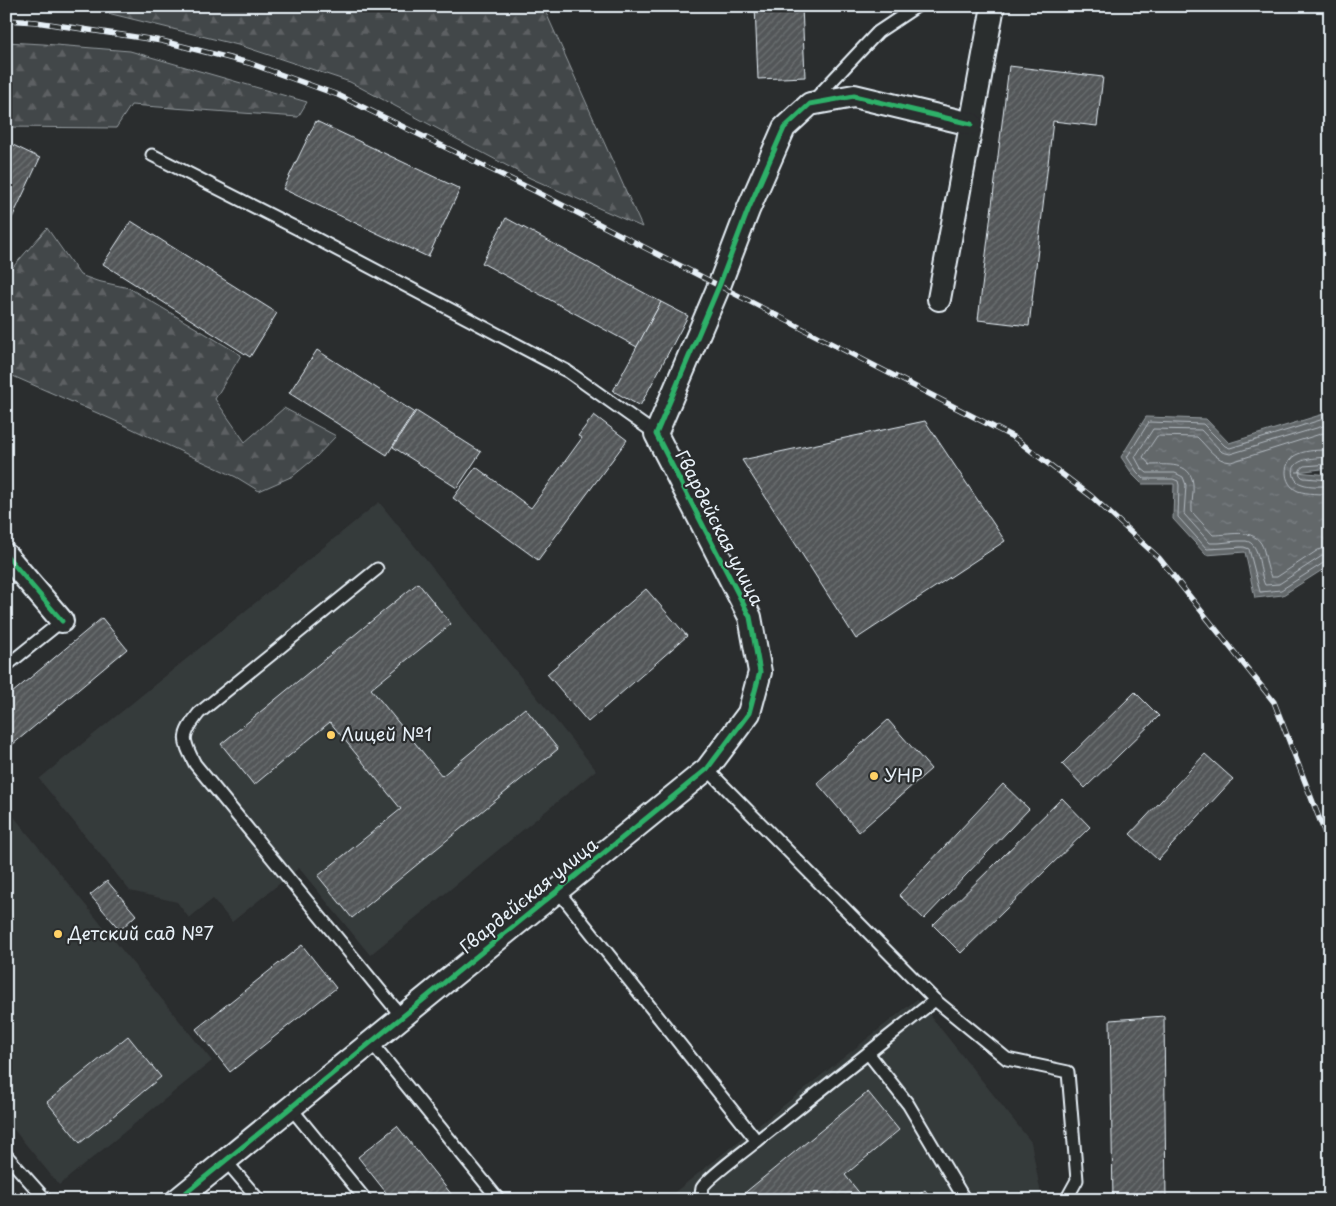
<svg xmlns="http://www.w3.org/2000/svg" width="1336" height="1206" font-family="'Playpen Sans',sans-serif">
<defs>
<pattern id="forest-firs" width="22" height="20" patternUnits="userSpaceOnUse" patternTransform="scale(1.25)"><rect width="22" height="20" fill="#424648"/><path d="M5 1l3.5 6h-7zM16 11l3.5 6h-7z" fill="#5d6163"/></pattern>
<pattern id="water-ripples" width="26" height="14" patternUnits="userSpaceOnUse" patternTransform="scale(1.25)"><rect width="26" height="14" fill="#63686b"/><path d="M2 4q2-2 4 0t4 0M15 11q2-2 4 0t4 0" fill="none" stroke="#797e81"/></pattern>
<pattern id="building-hatch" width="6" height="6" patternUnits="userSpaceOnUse" patternTransform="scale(1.25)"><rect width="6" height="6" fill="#535759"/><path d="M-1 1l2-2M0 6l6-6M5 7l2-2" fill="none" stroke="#6c7072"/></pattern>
</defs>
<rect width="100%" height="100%" fill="#2a2d2e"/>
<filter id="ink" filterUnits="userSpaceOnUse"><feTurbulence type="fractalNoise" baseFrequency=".02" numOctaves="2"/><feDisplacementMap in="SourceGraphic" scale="10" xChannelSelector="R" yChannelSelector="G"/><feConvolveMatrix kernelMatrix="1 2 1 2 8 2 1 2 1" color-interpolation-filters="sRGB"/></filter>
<g filter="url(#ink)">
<!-- built -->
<g fill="#363a3b">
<polygon points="379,502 596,770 370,955 299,868 232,922 213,899 189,918 177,902 130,891 39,779"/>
<polygon points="6,807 212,1061 59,1185 6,1120"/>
<polygon points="917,999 1031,1142 1042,1200 665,1200"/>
</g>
<!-- forest -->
<g fill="url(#forest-firs)" stroke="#959ca0">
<polygon points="79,6 543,6 642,227 530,178 350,82 242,46"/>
<polygon points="6,42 43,44 130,51 307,102 298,117 131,105 116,128 6,127"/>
<polygon points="47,228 80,275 97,281 129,288 241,355 215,399 245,442 284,408 336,436 315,458 293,476 259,491 236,477 111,419 6,373 6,275"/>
</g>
<!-- water -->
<polygon fill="url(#water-ripples)" stroke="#989fa3" points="1330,412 1330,468 1296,472 1330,475 1330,565 1283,595 1255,598 1245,552 1206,555 1173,519 1174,484 1142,484 1133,475 1121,457 1146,417 1206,419 1229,443"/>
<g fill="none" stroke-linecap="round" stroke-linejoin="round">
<!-- shore -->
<g stroke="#b3bac0" stroke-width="1">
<polyline points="1330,417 1230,448 1225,446 1203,424 1149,422 1127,457 1137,472 1144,479 1173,479 1178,481 1179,485 1178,517 1207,549 1244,547 1249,549 1260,592 1281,590 1325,562 1330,561"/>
<path d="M1330,424L1230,454L1222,452L1201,430L1153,429L1135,457L1141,468L1147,473H1175L1183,477L1186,485L1184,514L1210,543C1222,544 1234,540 1246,541C1261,543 1259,574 1265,585L1279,584L1322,556L1330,555"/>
<path d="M1330,431L1231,462C1215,461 1208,447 1197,437L1157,436L1143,457L1150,465C1166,465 1191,461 1193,484C1194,493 1191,503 1192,512L1213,535C1232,535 1258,526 1264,551C1266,559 1267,569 1271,577H1277L1318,550L1330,547"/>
<path d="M1330,450C1320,450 1307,450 1298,454C1282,460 1282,484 1298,491C1307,494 1320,494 1330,494"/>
<path d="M1330,457C1319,458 1288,457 1294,476C1295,480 1298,483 1302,484C1310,487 1321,486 1330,486"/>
<path d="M1330,464L1304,466C1298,469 1298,476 1304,478L1330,480"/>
</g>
</g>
<!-- building -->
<g fill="url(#building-hatch)" stroke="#e8f1f8">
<polygon points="755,6 802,6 805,77 758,79"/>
<polygon points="1009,66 1103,77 1097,126 1053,121 1029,326 978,320"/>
<polygon points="316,121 460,189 428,257 283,189"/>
<polygon points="13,145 40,158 12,218 6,215 6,159"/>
<polygon points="506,218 661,302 637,347 482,263"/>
<polygon points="131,221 277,313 250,357 103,264"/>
<polygon points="661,302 688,316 640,406 613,391"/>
<polygon points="317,350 414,412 387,455 289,393"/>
<polygon points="416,411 481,452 457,488 393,447"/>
<polygon points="594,415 627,440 538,560 453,498 476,467 531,508 582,438 578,436"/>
<polygon points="925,421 1005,541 856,639 742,460"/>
<polygon points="418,583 451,624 371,689 442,776 525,708 558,749 352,918 318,876 401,809 330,722 254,785 221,744"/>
<polygon points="646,589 687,636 588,722 547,674"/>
<polygon points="102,618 127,649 6,750 6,698"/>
<polygon points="1135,692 1159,716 1085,788 1062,764"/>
<polygon points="888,720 931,769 859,832 817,783"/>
<polygon points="1205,754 1233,779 1158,860 1130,834"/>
<polygon points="1003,784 1029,809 924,919 899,895"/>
<polygon points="1062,798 1090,827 961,953 933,925"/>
<polygon points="107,881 136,915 120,930 90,895"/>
<polygon points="302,945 336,988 230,1072 196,1029"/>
<polygon points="1164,1016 1166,1200 1113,1200 1110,1020"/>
<polygon points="128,1036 161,1077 80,1143 47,1102"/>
<polygon points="868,1092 899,1130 845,1175 865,1200 736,1200"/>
<polygon points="397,1126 456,1200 392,1200 358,1157"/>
<polygon points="6,1187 16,1200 6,1200"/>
<polygon points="925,1190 933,1200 912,1200"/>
</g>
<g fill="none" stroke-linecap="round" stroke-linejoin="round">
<defs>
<g id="service">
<polyline points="814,100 878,32 917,6"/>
<polyline points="152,155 296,228 567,371 656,434"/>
<path d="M377,569L199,713C181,736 182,739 195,764L402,1017"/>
<polyline points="6,666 62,621"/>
<polyline points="707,769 935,1000 1007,1059 1068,1072 1077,1180 1066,1200"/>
<path d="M558,891L757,1141C747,1149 706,1179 702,1188C701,1192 701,1196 703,1200"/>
<polyline points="371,1042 499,1200"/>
<polyline points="868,1053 935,1000"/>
<polyline points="290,1107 366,1200"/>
<polyline points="757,1141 868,1053 908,1104 965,1200"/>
<polyline points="6,1155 46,1200"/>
<polyline points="225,1160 259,1200"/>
</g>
<g id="minor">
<polyline points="939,299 993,6"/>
<polyline points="6,555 62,621"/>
<polyline points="177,1200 707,769 749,713 760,672 750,617 656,434 719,286 748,210 784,128 810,104 854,96 971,124"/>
</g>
</defs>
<!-- service casing -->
<use href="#service" stroke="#e8f1f8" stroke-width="15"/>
<!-- minor casing -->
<use href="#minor" stroke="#e8f1f8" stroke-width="26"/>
<!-- service -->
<use href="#service" stroke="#2a2d2e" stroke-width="11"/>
<!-- minor -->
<use href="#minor" stroke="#2a2d2e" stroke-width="22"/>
<defs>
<polyline id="rail" points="6,20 36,22 162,41 249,63 338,95 535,191 1013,437 1091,496 1159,558 1274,702 1330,846"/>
</defs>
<!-- rail casing -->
<use href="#rail" stroke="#e8f1f8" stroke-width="5.5"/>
<!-- rail -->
<use href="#rail" stroke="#2a2d2e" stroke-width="4" stroke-dasharray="11" stroke-linecap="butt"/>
<defs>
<g id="cycleway">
<polyline points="6,555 62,621"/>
<polyline points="177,1200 707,769 749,713 760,672 750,617 656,434 719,286 748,210 784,128 810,104 854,96 971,124"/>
</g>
</defs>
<!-- cycleway casing -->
<use href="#cycleway" stroke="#2a2d2e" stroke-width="8"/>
<!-- cycleway -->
<use href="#cycleway" stroke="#2db169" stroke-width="5"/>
</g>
</g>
<!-- markers -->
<g fill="#ffd166" stroke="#2a2d2e" stroke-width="2">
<circle cx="331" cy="735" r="5"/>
<circle cx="874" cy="776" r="5"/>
<circle cx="58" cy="934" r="5"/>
</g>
<g text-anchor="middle" stroke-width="4.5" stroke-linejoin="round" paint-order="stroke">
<!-- street labels -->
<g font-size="18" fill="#e8f1f8" stroke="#2a2d2e">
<text transform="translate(719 528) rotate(63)" y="6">Гвардейская улица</text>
<text transform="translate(529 896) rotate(-39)" y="6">Гвардейская улица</text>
</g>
<!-- poi labels -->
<g font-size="18" fill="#e8f1f8" stroke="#2a2d2e" text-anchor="start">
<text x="341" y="741">Лицей №1</text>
<text x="884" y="782">УНР</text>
<text x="68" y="940">Детский сад №7</text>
</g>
</g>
<!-- margin -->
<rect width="1336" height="1206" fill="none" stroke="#2a2d2e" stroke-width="25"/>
<rect x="12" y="12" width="1311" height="1181" fill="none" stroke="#e8f1f8" stroke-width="2" filter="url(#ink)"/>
</svg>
